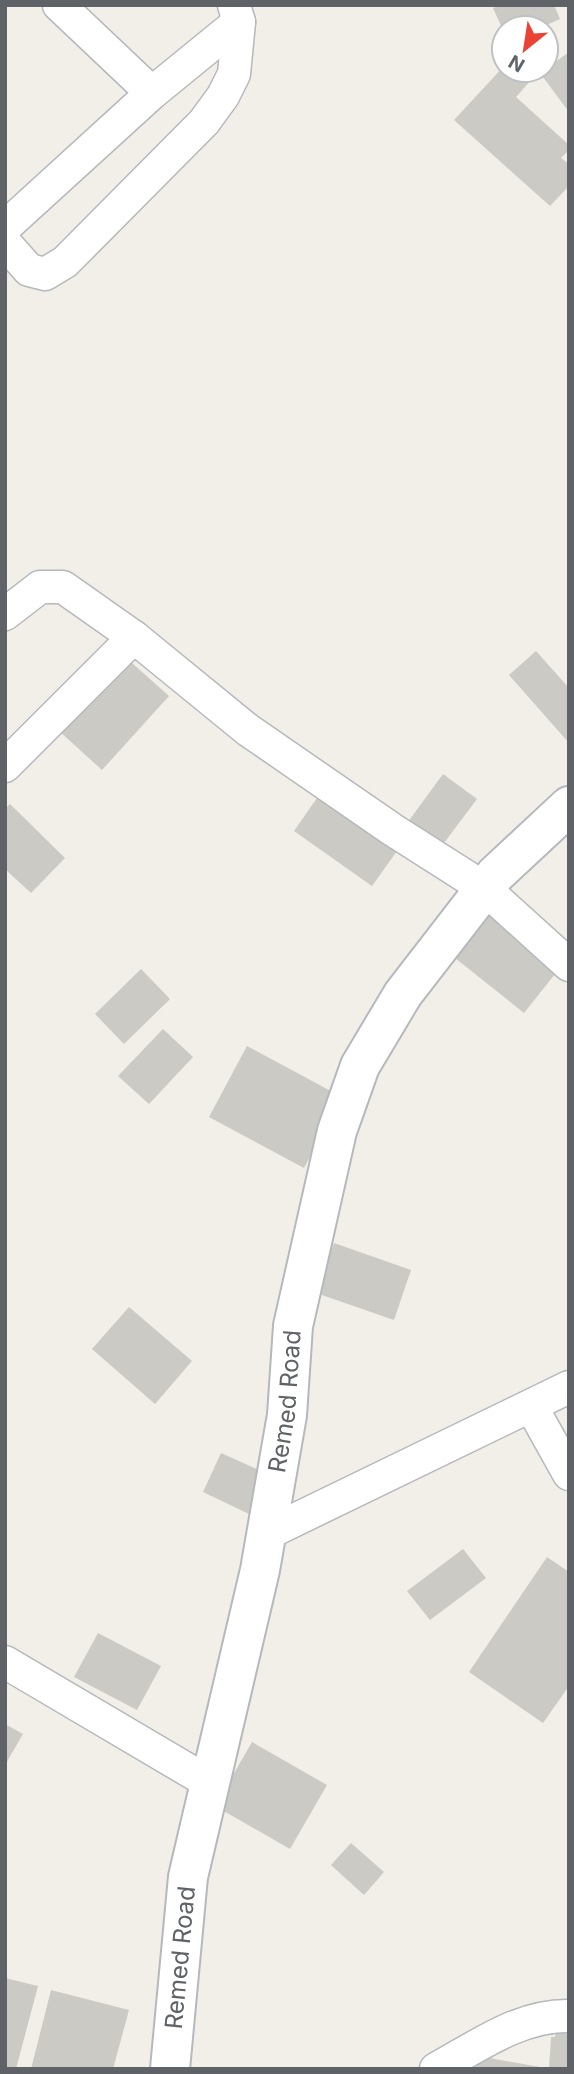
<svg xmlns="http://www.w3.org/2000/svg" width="574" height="2074" font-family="Inter,sans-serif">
<rect width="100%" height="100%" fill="#f1efe8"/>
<!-- building -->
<g fill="#cccac5">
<polygon points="500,5 554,5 560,19 540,28 502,28 493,8"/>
<polygon points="569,52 569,112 540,73"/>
<polygon points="504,66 504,70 520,70 531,80 516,97 569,145 569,150 561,158 569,164 569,186 550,206 454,120"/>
<polygon points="536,651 569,688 569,743 509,675"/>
<polygon points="124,656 169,696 102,770 58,730"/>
<polygon points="443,774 477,799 438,851 405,826"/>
<polygon points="324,788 402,844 372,886 294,831"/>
<polygon points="10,804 65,858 31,893 5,869 5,809"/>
<polygon points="489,905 563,964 524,1013 450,954"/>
<polygon points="141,969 170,999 124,1044 95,1014"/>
<polygon points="163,1029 193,1057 149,1104 118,1076"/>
<polygon points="247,1046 342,1097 304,1168 209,1117"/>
<polygon points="334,1243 411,1270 394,1320 316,1293"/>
<polygon points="129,1307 192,1361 155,1404 92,1349"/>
<polygon points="221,1453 268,1474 249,1514 203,1492"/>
<polygon points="463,1549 486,1578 430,1620 407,1591"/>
<polygon points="547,1557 569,1572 569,1686 543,1723 469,1672"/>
<polygon points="98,1633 161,1666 137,1710 74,1677"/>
<polygon points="5,1724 23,1734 5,1765"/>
<polygon points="252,1742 327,1785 290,1849 215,1806"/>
<polygon points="351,1843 384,1872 364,1895 331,1865"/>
<polygon points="5,1978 38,1986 16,2069 5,2069"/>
<polygon points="51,1990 129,2010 113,2069 31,2069"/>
<polygon points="556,2032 569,2034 569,2069 549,2069 551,2037 555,2037"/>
<polygon points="478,2056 540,2067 540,2069 476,2069"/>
</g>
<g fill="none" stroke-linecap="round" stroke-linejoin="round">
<defs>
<g id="minor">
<polyline points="59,5 152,93"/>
<polyline points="5,227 152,93 239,22"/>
<polyline points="5,243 29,270 45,274 65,262 204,122 223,96 234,74 239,22 234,5"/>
<polyline points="5,614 40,587 63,587 134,637 248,730 393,830 484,888 569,965"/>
<polyline points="5,766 134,637"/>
<polyline points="531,1406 569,1474"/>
<polyline points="266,1534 569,1387"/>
<polyline points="5,1662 210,1783"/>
<path d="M436,2069C478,2046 520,2015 569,2016"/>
</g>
<g id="tertiary">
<path id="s1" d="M170,2069L188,1877L260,1570L287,1415L293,1326L337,1131L360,1066L403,994L495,875L569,806"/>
</g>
</defs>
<!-- minor casing -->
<use href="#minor" stroke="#b5b8bc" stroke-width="35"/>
<!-- tertiary casing -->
<use href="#tertiary" stroke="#b5b8bc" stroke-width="42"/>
<!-- minor -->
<use href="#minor" stroke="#fff" stroke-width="32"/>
<!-- tertiary -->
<use href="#tertiary" stroke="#fff" stroke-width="38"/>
</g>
<g text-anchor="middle" stroke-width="6" stroke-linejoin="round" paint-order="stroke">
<!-- street labels -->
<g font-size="24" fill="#5f6368" stroke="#fff">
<text dy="8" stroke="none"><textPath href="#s1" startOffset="679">Remed Road</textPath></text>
<text dy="8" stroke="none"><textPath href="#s1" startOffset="112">Remed Road</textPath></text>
</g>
</g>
<!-- border -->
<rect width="574" height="2074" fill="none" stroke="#5f6368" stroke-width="14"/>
<!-- north arrow -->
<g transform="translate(525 49) rotate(210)"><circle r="33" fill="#ffffff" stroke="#bfc1c3" stroke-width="2"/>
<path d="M0-5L12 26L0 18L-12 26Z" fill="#ea4335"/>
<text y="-10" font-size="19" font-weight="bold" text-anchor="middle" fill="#5f6368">N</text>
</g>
</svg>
